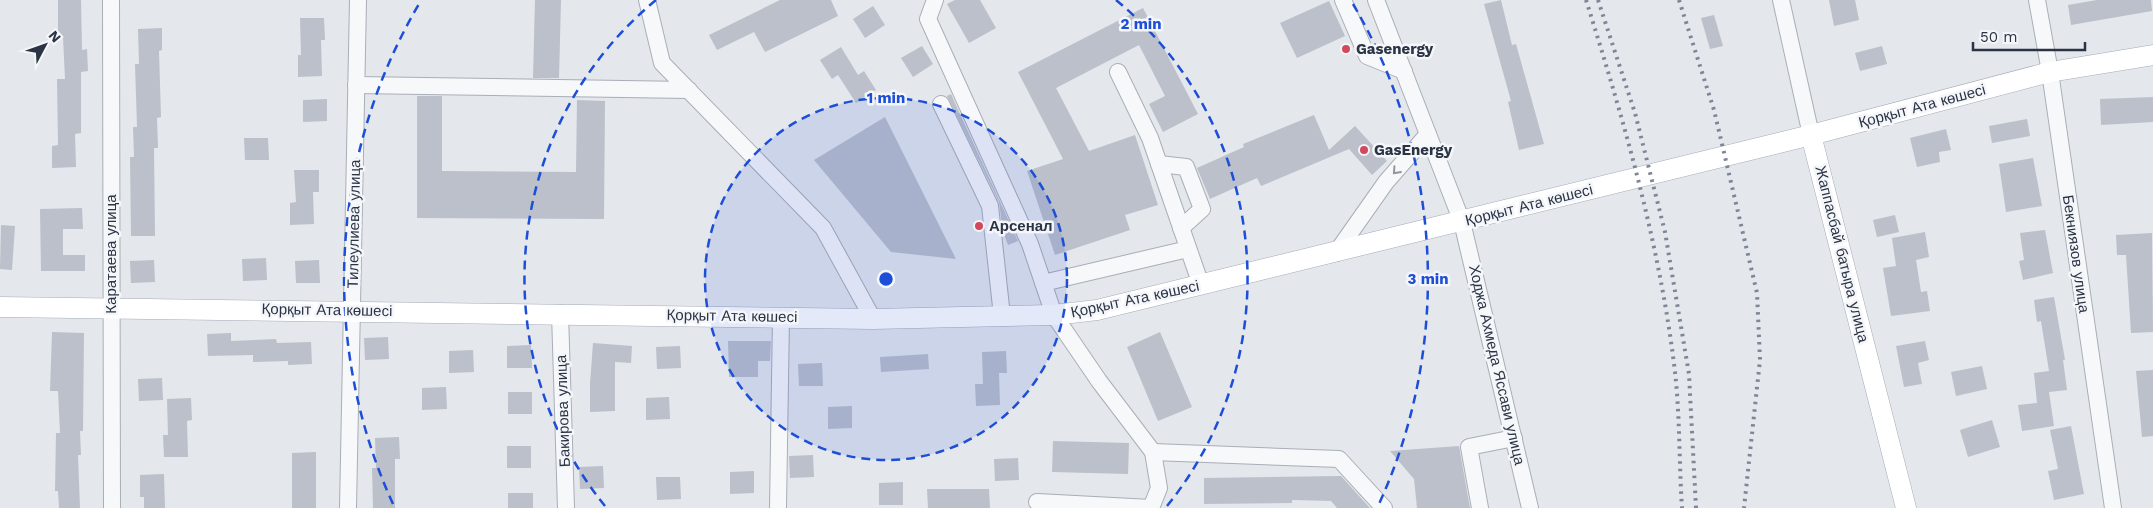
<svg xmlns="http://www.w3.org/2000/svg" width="2153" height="508" font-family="'Work Sans',sans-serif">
<rect width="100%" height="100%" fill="#e4e7ec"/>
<!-- building -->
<g fill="#bbc0ca">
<polygon points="58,0 81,0 82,50 87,49 88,71 81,72 81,133 75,134 76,167 52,168 52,146 58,145 57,79 65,79 63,37 58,37"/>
<polygon points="535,0 561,0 559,78 533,78"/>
<polygon points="780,0 831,0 838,16 765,52 754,32 717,50 709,35"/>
<polygon points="955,0 980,0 996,28 969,43 947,4"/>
<polygon points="1501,0 1512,45 1516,44 1544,144 1519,150 1508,102 1511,101 1484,4"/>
<polygon points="1829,0 1855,0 1859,20 1834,26"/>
<polygon points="2097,0 2151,0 2152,11 2071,25 2068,5"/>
<polygon points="1329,1 1345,36 1297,58 1280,23"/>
<polygon points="873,6 885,25 865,38 853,19"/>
<polygon points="1143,8 1198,114 1163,132 1149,104 1165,96 1139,45 1056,88 1089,151 1135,135 1158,205 1125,215 1130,230 1055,255 1027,171 1063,159 1018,72"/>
<polygon points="1714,15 1723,46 1710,49 1701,18"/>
<polygon points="300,18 324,18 325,40 321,40 322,76 298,77 298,55 301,55"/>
<polygon points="162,28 162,50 159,51 161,117 157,118 158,148 154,148 155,236 131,236 130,157 134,157 133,127 137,127 135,64 139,64 138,29"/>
<polygon points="922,46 933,64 913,77 901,58"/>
<polygon points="1882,46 1887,64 1860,71 1855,53"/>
<polygon points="841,47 858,75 864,71 876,90 856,103 838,75 832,79 820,60"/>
<polygon points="951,94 1018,241 1008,245 1003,232 999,202 947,96"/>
<polygon points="417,96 442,96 442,171 576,172 577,100 605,101 604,219 417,218"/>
<polygon points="2153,97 2153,122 2101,125 2100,99"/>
<polygon points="327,99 327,121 303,122 303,100"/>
<polygon points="1314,115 1329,150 1355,126 1387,161 1372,175 1349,149 1261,186 1257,178 1210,199 1197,168 1244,147 1243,144"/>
<polygon points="885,117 956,259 891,252 814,160"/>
<polygon points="2027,119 2030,136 1992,143 1989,126"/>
<polygon points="1946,129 1951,150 1939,152 1940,162 1917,167 1910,138"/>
<polygon points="244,138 268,138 269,160 245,160"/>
<polygon points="2033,158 2042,206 2006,212 1999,164"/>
<polygon points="294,170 319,170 319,192 313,192 314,224 290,225 290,203 296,202"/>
<polygon points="82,208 83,229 63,229 63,255 85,255 85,271 41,271 40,209"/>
<polygon points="1895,215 1899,232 1877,237 1873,220"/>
<polygon points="1,225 15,226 12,270 0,269"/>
<polygon points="2045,230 2053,273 2023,280 2019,261 2024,260 2020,233"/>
<polygon points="1925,232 1929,257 1916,260 1921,292 1927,291 1930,311 1891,316 1883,268 1896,266 1892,238"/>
<polygon points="2152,233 2153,332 2131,333 2126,255 2117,255 2116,235"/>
<polygon points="266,258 267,280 243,281 242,259"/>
<polygon points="154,260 155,282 131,283 130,261"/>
<polygon points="319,260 320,283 296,283 295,261"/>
<polygon points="2054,297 2065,360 2063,360 2067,390 2049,392 2054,426 2022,431 2018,405 2037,403 2034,373 2049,371 2041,321 2037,322 2034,300"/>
<polygon points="52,332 84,333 83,431 80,431 81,455 78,455 80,508 59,508 58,491 55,491 56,433 60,433 58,391 50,391"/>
<polygon points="1160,332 1192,407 1158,421 1127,347"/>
<polygon points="231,333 231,341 276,339 277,343 311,342 312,364 288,365 288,361 253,362 253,355 208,356 207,334"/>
<polygon points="388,337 389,359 365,360 364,338"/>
<polygon points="728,341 771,341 770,361 758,361 758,377 729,377"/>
<polygon points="1925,341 1929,360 1918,363 1922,384 1904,387 1896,346"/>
<polygon points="593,343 632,346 631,363 615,362 615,411 590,412 590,384"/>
<polygon points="531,345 532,368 507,368 507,346"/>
<polygon points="680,346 681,368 657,369 656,347"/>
<polygon points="473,350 474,372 449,373 449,351"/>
<polygon points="1006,351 1007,373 999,373 1000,405 976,406 975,384 983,384 982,352"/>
<polygon points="928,354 929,369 881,372 880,357"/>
<polygon points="822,363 823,386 799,386 798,364"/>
<polygon points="1982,366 1987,389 1956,396 1951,372"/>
<polygon points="2153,370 2153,436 2142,437 2136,371"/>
<polygon points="162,378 163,400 139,401 138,379"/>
<polygon points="446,387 447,409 422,410 422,388"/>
<rect x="508" y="392" width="24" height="22"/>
<polygon points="669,397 670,419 646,420 646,398"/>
<polygon points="191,398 192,420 187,421 188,457 164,457 163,435 168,435 167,399"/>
<polygon points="852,406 852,428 828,429 828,407"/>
<polygon points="1992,420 2000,447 1968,457 1960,430"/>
<polygon points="2071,426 2084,494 2054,500 2048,471 2058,469 2050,430"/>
<polygon points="399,437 400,459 395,459 395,508 373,508 372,468 376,468 375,438"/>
<polygon points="1053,441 1129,443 1128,474 1052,472"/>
<rect x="507" y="446" width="24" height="22"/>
<polygon points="1459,446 1470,508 1417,508 1414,479 1390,451"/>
<polygon points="316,452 316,508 292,508 292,453"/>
<polygon points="813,455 814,477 790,478 789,456"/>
<polygon points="1018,458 1019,480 995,481 994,459"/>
<polygon points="603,466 604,488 580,489 579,467"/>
<polygon points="754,471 754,493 730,494 730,472"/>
<polygon points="164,474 165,508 144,508 144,497 140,497 140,475"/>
<polygon points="1341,476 1370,508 1337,508 1331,501 1292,500 1292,503 1204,504 1204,478"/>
<polygon points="656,477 680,477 681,499 657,500"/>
<polygon points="903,482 903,505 879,505 879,483"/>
<polygon points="927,489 989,489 990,508 928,508"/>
<rect x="508" y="493" width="25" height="15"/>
</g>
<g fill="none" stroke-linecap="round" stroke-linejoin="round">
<defs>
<g id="minor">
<polyline points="111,0 112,508"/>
<polyline points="647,0 662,63 823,228 873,319"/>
<polyline points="935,0 928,19 1030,244 1054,315 1099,381 1153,452 1159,488 1151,508"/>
<polyline points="1343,0 1367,56 1404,71"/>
<polyline points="1376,0 1462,222 1530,508"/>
<polyline points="1781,0 1811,135"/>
<polyline points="2037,0 2050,72 2113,508"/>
<polyline points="1118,72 1150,138 1201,285"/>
<polyline points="356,85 689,90"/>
<polyline points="941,104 990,206 1002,316"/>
<polyline points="1159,164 1186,167 1202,209 1181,228"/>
<polyline points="1336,253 1386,182 1428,134"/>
<polyline points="1043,283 1188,249"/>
<polyline points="560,313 566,508"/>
<polyline points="1153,452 1339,459 1384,508"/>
<polyline points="1037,502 1151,508"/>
<polyline points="348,508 358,0"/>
<polyline points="778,508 781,317"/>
<polyline points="1480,508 1469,447 1514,438"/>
</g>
<g id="major">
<polyline points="1811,135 1906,508"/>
<polyline points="0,307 873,319 1054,315 1097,310 1811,135 2050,72 2153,55"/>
</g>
</defs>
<!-- minor casing -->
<use href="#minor" stroke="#a9aeb7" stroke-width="18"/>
<!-- major casing -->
<use href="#major" stroke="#a3abb8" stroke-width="21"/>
<!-- minor -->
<use href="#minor" stroke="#f7f8fa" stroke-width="16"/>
<!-- major -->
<use href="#major" stroke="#fff" stroke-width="20"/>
<!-- rail -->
<g stroke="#7d8696" stroke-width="4" stroke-dasharray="2.5 5" stroke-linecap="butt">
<path d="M1586,0C1624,121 1660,245 1675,372C1680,416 1679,463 1682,508"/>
<polyline points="1598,0 1635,113 1665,232 1689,374 1696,508"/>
<polyline points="1679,0 1714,110 1757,293 1760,360 1744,508"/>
</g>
</g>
<!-- one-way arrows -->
<defs><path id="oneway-chevron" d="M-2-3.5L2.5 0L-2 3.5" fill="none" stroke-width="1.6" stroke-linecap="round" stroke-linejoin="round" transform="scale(1.25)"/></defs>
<use stroke="#9196a0" href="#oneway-chevron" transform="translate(1396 171) rotate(132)"/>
<!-- distance rings -->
<circle cx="886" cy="279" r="181" fill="#1d4ed8" fill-opacity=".12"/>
<g fill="none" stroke="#1d4ed8" stroke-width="2.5" stroke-dasharray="9 6">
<circle cx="886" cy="279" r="181"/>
<path d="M605 506A361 361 0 0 1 656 0M1116 0A361 361 0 0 1 1167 506"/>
<path d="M393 504A542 542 0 0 1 419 4M1353 4A542 542 0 0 1 1379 504"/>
</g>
<!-- markers -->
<g fill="#d1495b" stroke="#f4f6f9" stroke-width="2">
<circle cx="1346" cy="49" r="5"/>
<circle cx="1364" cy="150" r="5"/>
<circle cx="979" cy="226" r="5"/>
</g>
<g text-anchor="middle" stroke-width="5" stroke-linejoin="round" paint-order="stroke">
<!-- poi labels -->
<g font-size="15" font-weight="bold" fill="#2b3445" stroke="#f4f6f9" text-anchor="start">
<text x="1356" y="54">Gasenergy</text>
<text x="1374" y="155">GasEnergy</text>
<text x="989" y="231">Арсенал</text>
</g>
<!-- street labels -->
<g font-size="15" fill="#2b3445" stroke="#f4f6f9">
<text transform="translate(1922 106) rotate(-15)" y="5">Қорқыт Ата көшесі</text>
<text transform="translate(1529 205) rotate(-14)" y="5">Қорқыт Ата көшесі</text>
<text transform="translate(354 224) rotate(-89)" y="5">Тилеулиева улица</text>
<text transform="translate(111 254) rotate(-90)" y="5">Каратаева улица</text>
<text transform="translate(1842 254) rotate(76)" y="5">Жаппасбай батыра улица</text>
<text transform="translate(2076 254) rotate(82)" y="5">Бекниязов улица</text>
<text transform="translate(1135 299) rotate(-12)" y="5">Қорқыт Ата көшесі</text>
<text transform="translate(327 310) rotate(1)" y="5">Қорқыт Ата көшесі</text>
<text transform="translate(732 316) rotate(1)" y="5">Қорқыт Ата көшесі</text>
<text transform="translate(1497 365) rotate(77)" y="5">Ходжа Ахмеда Яссави улица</text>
<text transform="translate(563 411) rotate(-92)" y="5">Бакирова улица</text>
</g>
</g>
<circle cx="886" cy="279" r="8" fill="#1d4ed8" stroke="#f4f6f9" stroke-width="2.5"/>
<g font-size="15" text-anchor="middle" font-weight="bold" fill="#1d4ed8" stroke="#f4f6f9" stroke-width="5" stroke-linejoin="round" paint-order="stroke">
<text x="1141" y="29">2 min</text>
<text x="886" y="103">1 min</text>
<text x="1428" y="284">3 min</text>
</g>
<!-- north arrow -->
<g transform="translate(45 45) rotate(49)" stroke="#f4f6f9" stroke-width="4" paint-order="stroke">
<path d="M0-4L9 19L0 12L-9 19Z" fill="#2b3445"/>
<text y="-8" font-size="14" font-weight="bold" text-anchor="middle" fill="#2b3445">N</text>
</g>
<!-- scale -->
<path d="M1973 42v8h112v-8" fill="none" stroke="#2b3445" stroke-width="2.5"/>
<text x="1980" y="42" font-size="15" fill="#2b3445" stroke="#f4f6f9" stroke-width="4" paint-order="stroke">50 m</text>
</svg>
